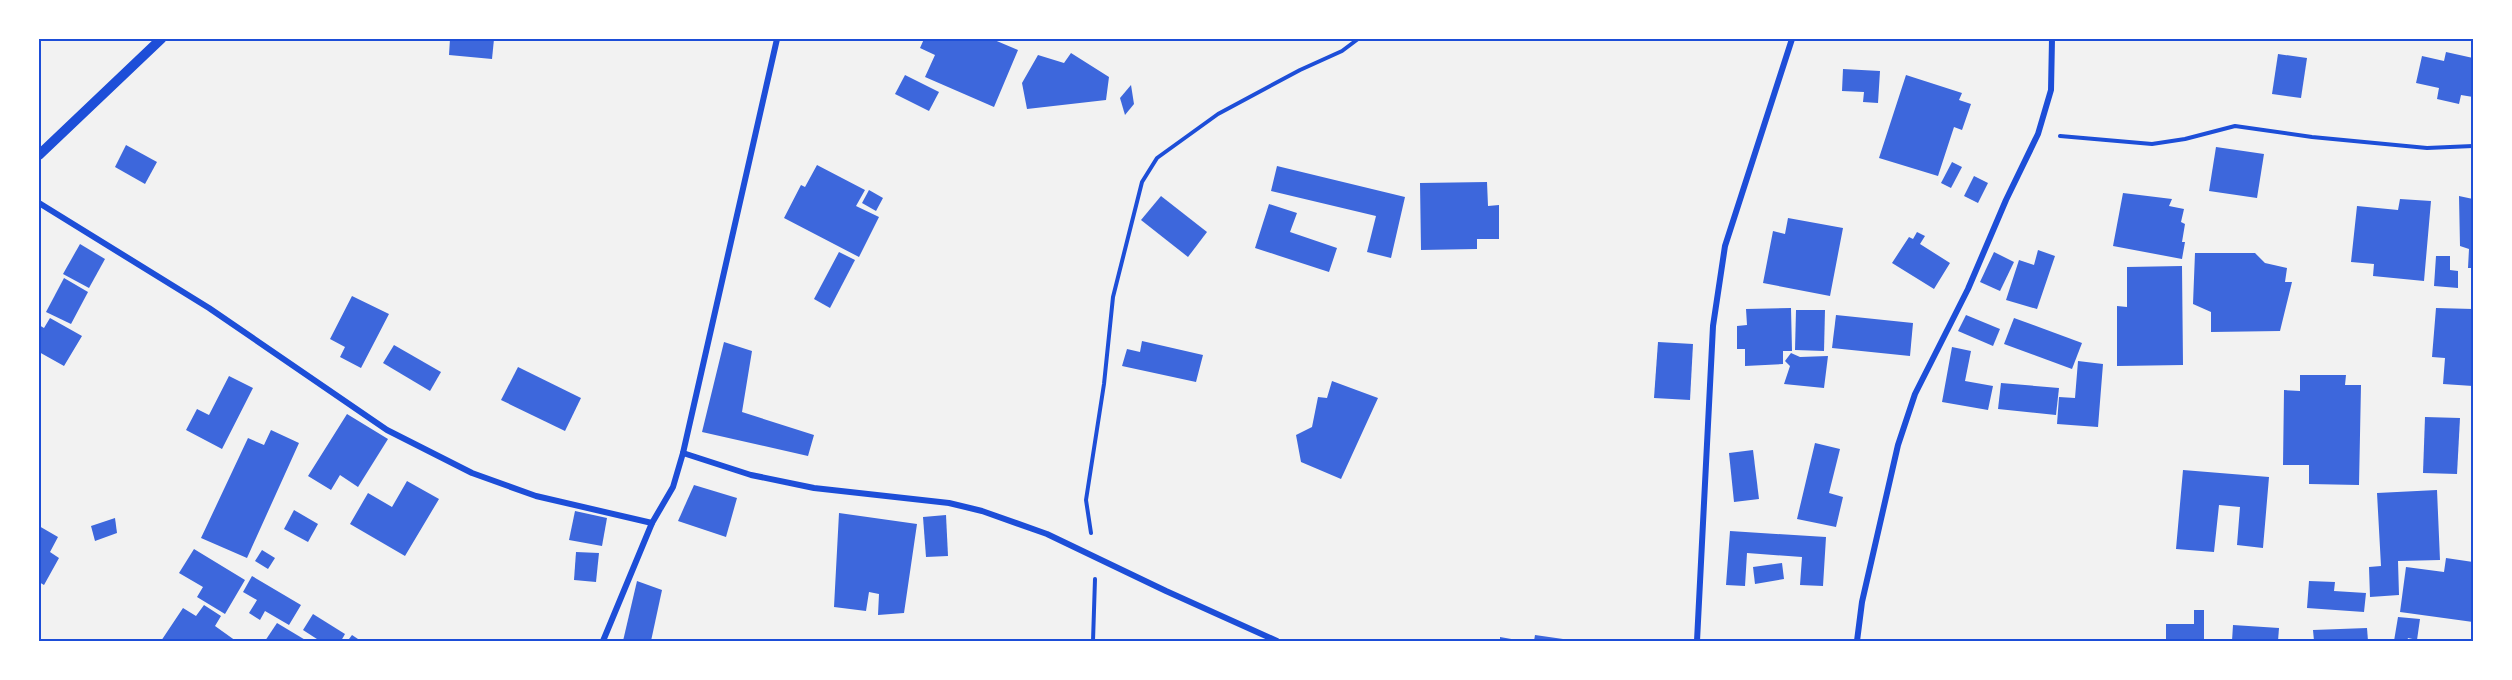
<svg xmlns="http://www.w3.org/2000/svg" width="2512" height="680" font-family="Mulish,sans-serif">
<rect width="100%" height="100%" fill="#f2f2f2"/>
<!-- building -->
<g fill="#3d67dc">
<polygon points="450,39 494,39 492,59 449,55"/>
<polygon points="924,39 992,39 1018,50 994,107 925,77 935,55 920,48"/>
<polygon points="2446,52 2473,58 2473,97 2461,95 2459,104 2437,99 2439,88 2416,83 2422,56 2444,61"/>
<polygon points="1071,53 1109,77 1106,100 1027,109 1022,83 1038,55 1064,63"/>
<polygon points="2278,54 2307,58 2301,98 2272,94"/>
<polygon points="1843,69 1880,71 1878,103 1863,102 1864,92 1842,91"/>
<polygon points="905,75 939,92 929,111 895,94"/>
<polygon points="1906,75 1962,93 1959,100 1971,104 1962,130 1954,127 1938,176 1879,158"/>
<polygon points="1131,85 1134,104 1125,115 1120,98"/>
<polygon points="126,145 157,162 145,184 115,167"/>
<polygon points="2216,147 2264,154 2257,198 2209,191"/>
<polygon points="1952,162 1962,167 1951,188 1941,183"/>
<polygon points="817,165 865,190 856,206 879,217 859,257 784,218 801,185 805,187"/>
<polygon points="1277,166 1405,197 1391,258 1367,252 1376,216 1271,191"/>
<polygon points="1974,176 1988,183 1978,203 1964,196"/>
<polygon points="1487,182 1488,206 1499,205 1499,239 1477,239 1477,249 1421,250 1420,183"/>
<polygon points="869,190 883,198 876,211 862,203"/>
<polygon points="2123,193 2172,199 2169,206 2184,209 2181,222 2185,224 2182,242 2185,242 2182,259 2113,246"/>
<polygon points="1161,196 1207,232 1188,257 1141,220"/>
<polygon points="2459,196 2473,199 2473,268 2468,268 2469,249 2460,246"/>
<polygon points="2400,199 2431,201 2424,281 2373,276 2374,264 2351,262 2357,206 2398,210"/>
<polygon points="1269,204 1297,213 1290,232 1337,248 1329,272 1255,248"/>
<polygon points="1788,218 1843,228 1830,296 1763,283 1773,231 1785,234"/>
<polygon points="1917,232 1925,236 1920,244 1950,263 1934,289 1892,263 1909,237 1913,239"/>
<polygon points="80,244 105,259 89,288 63,274"/>
<polygon points="2038,250 2055,256 2037,309 2006,300 2019,260 2034,265"/>
<polygon points="839,252 855,260 830,308 814,299"/>
<polygon points="1994,252 2014,262 2000,291 1980,282"/>
<polygon points="2195,253 2255,253 2265,263 2287,268 2285,282 2292,282 2280,331 2211,332 2211,312 2193,304"/>
<polygon points="2436,256 2450,256 2450,270 2458,271 2458,288 2434,286"/>
<polygon points="2182,266 2183,365 2117,366 2117,306 2127,307 2127,267"/>
<polygon points="64,278 88,292 71,324 46,312"/>
<polygon points="352,296 389,314 361,368 340,357 345,347 330,339"/>
<polygon points="1791,308 1792,351 1783,351 1783,364 1745,366 1745,349 1737,349 1737,326 1747,325 1746,309"/>
<polygon points="2436,308 2473,309 2473,386 2443,384 2445,358 2432,357"/>
<polygon points="1796,310 1825,310 1824,351 1795,350"/>
<polygon points="1836,315 1913,323 1910,356 1832,348"/>
<polygon points="1966,315 2000,329 1993,346 1958,331"/>
<polygon points="50,318 82,336 64,366 39,352 39,325 44,328"/>
<polygon points="2014,318 2082,343 2072,369 2004,344"/>
<polygon points="1142,341 1203,355 1196,382 1122,366 1127,349 1140,352"/>
<polygon points="724,342 752,351 742,412 814,435 808,456 702,432"/>
<polygon points="1658,342 1693,344 1690,400 1654,398"/>
<polygon points="394,345 441,372 430,391 383,363"/>
<polygon points="1952,347 1971,351 1965,381 1993,386 1988,410 1942,402"/>
<polygon points="1791,353 1800,357 1828,356 1824,388 1784,384 1790,366 1785,361"/>
<polygon points="2078,361 2103,364 2098,427 2057,424 2059,397 2075,398"/>
<polygon points="518,367 581,398 565,431 501,400"/>
<polygon points="2300,375 2346,375 2345,385 2361,385 2359,485 2309,484 2309,465 2283,465 2284,390 2300,391"/>
<polygon points="229,376 253,388 222,449 186,430 197,409 209,415"/>
<polygon points="1332,381 1378,398 1341,479 1301,462 1296,435 1312,427 1318,397 1327,398"/>
<polygon points="2001,383 2059,388 2056,415 1998,409"/>
<polygon points="347,414 388,439 358,487 340,475 331,490 308,476"/>
<polygon points="2425,417 2460,418 2457,474 2423,473"/>
<polygon points="271,430 299,443 247,558 201,538 248,438 264,445"/>
<polygon points="1815,443 1840,449 1829,493 1843,497 1836,527 1797,519"/>
<polygon points="1753,450 1759,499 1734,502 1729,453"/>
<polygon points="2183,470 2269,477 2263,548 2237,545 2240,507 2219,505 2214,552 2176,549"/>
<polygon points="407,481 439,499 405,556 350,524 368,493 392,507"/>
<polygon points="694,485 737,498 726,537 678,521"/>
<polygon points="2437,490 2440,560 2398,561 2399,595 2370,597 2369,567 2381,566 2377,493"/>
<polygon points="294,510 318,524 308,542 284,529"/>
<polygon points="575,511 607,518 602,546 569,540"/>
<polygon points="839,513 917,524 904,613 878,615 879,594 869,592 866,611 834,607"/>
<polygon points="946,515 948,556 926,557 923,517"/>
<polygon points="115,518 117,533 95,541 91,526"/>
<polygon points="39,526 58,537 50,552 59,558 44,585 39,582"/>
<polygon points="1730,531 1826,537 1823,586 1800,585 1802,557 1747,553 1745,586 1726,585"/>
<polygon points="194,549 245,580 225,614 197,597 203,587 179,573"/>
<polygon points="262,550 275,558 268,569 255,561"/>
<polygon points="576,552 599,553 596,582 574,580"/>
<polygon points="2446,558 2473,562 2473,622 2400,612 2406,567 2444,572"/>
<polygon points="1782,563 1784,579 1755,584 1753,567"/>
<polygon points="252,576 301,605 289,625 265,611 260,620 249,613 257,600 243,592"/>
<polygon points="637,581 662,590 651,641 623,641"/>
<polygon points="2309,581 2335,582 2334,591 2366,593 2364,612 2307,608"/>
<polygon points="204,605 221,616 215,626 236,641 161,641 183,608 196,616"/>
<polygon points="2194,610 2204,610 2204,641 2166,641 2166,624 2194,624"/>
<polygon points="313,614 345,634 341,641 320,641 303,630"/>
<polygon points="2398,617 2420,619 2417,640 2408,638 2407,641 2394,641"/>
<polygon points="277,623 307,641 265,641"/>
<polygon points="2233,625 2279,628 2278,641 2232,641"/>
<polygon points="2367,628 2368,641 2314,641 2313,630"/>
<polygon points="352,635 361,641 349,639"/>
<polygon points="1535,635 1570,640 1570,641 1534,641"/>
<polygon points="1500,637 1517,640 1516,641 1500,641"/>
</g>
<g fill="none" stroke-linecap="round" stroke-linejoin="round">
<!-- path -->
<g stroke="#1d4ed8" stroke-width="4">
<polyline points="2060,136 2152,144 2185,139 2235,126 2312,137 2427,148 2473,146"/>
<polyline points="1091,533 1086,500 1104,384 1113,297 1142,182 1157,158 1218,114 1300,70 1342,51 1358,39"/>
<polyline points="1093,641 1095,579"/>
</g>
<!-- minor -->
<g stroke="#1d4ed8" stroke-width="6">
<polyline points="39,203 209,308 387,430 472,473 536,496 652,523"/>
<polyline points="683,453 751,475 814,488 949,503 982,511 1047,534 1166,591 1277,641"/>
<polyline points="603,641 652,523 673,487 683,453 777,39"/>
<polyline points="1697,641 1713,326 1725,246 1792,39"/>
<polyline points="1857,641 1862,602 1898,445 1915,394 1968,289 2006,200 2038,134 2051,90 2052,39"/>
</g>
<!-- tertiary -->
<polyline stroke="#1d4ed8" stroke-width="10" points="39,155 161,39"/>
</g>
<!-- border -->
<rect width="2512" height="680" fill="none" stroke="#ffffff" stroke-width="81"/>
<rect x="40" y="40" width="2432" height="600" fill="none" stroke="#1d4ed8" stroke-width="2"/>
</svg>
